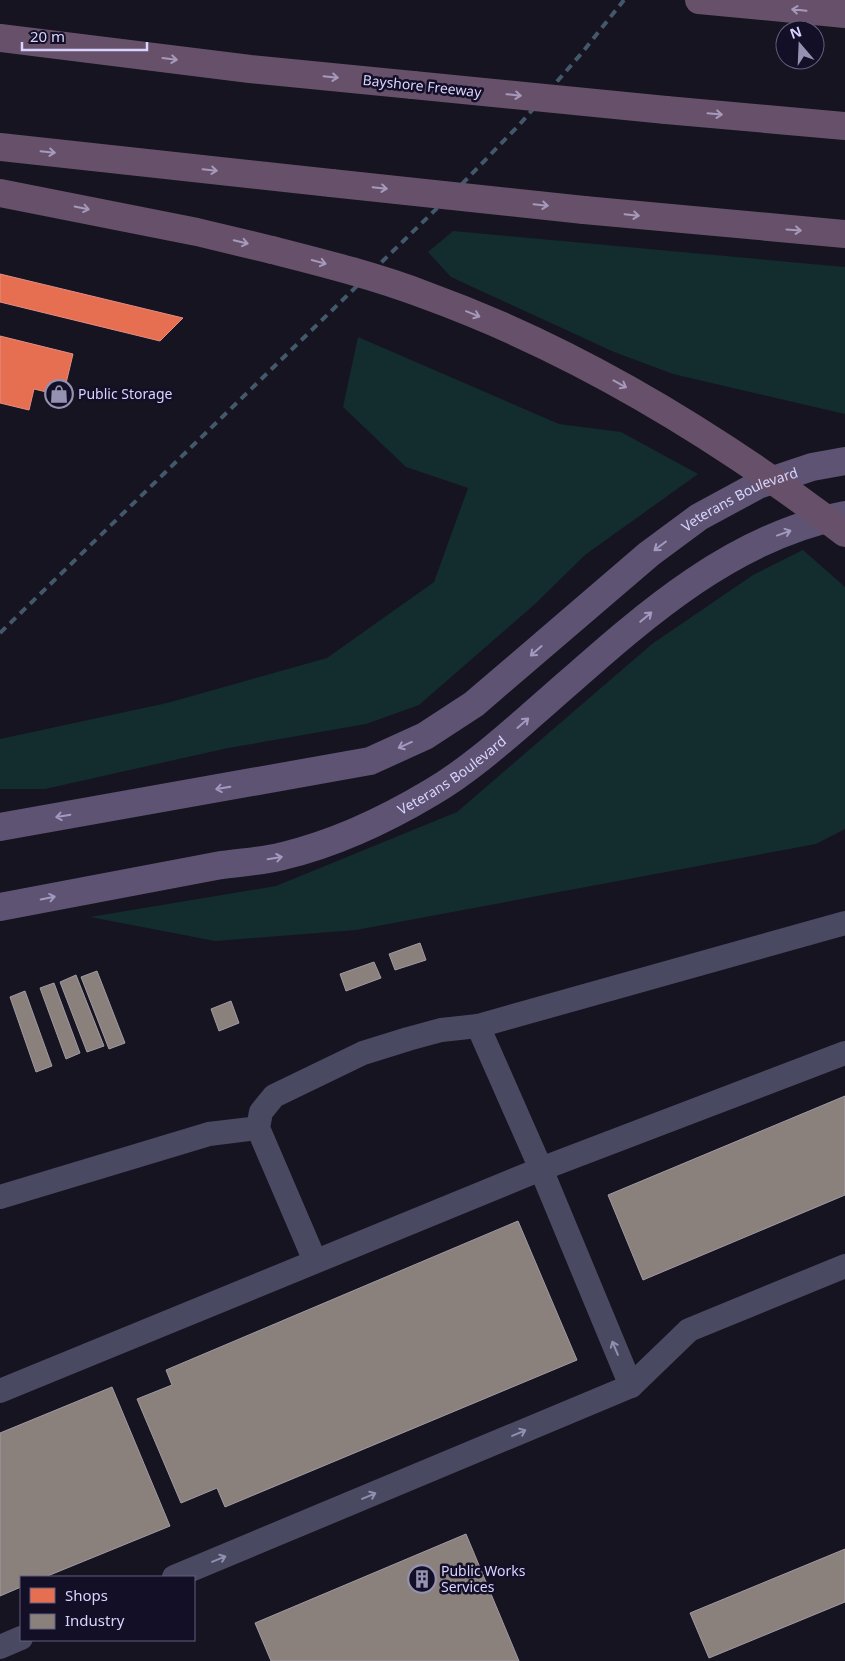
<svg xmlns="http://www.w3.org/2000/svg" width="845" height="1661" font-family="'Noto Sans',sans-serif">
<rect width="100%" height="100%" fill="#161421"/>
<!-- green -->
<g fill="#132c2d">
<polygon points="453,231 845,267 845,414 673,374 614,352 451,277 428,252"/>
<polygon points="358,337 559,424 621,432 698,474 585,555 535,604 419,705 366,724 228,748 45,789 0,789 0,739 167,703 327,658 434,582 468,488 406,467 343,407"/>
<polygon points="803,550 845,587 845,829 816,844 356,930 215,941 90,917 276,886 457,812 652,644 753,575"/>
</g>
<!-- shops -->
<g fill="#e76f51" stroke="#e38d85">
<polygon points="0,274 183,318 160,341 0,302"/>
<polygon points="0,336 73,354 63,396 34,389 29,410 0,403"/>
</g>
<!-- industry -->
<g fill="#8a817c" stroke="#a29aa3">
<polygon points="420,943 426,960 395,970 389,954"/>
<polygon points="374,962 381,978 346,991 340,974"/>
<polygon points="97,971 125,1043 109,1049 81,977"/>
<polygon points="76,975 104,1046 87,1052 60,982"/>
<polygon points="54,983 80,1053 66,1059 40,988"/>
<polygon points="25,991 52,1066 36,1072 10,997"/>
<polygon points="231,1001 239,1023 219,1031 211,1009"/>
<polygon points="845,1096 845,1195 643,1280 608,1195"/>
<polygon points="518,1221 577,1360 225,1507 217,1488 181,1503 137,1399 172,1385 166,1370"/>
<polygon points="112,1387 170,1526 45,1577 21,1577 21,1587 0,1596 0,1433"/>
<polygon points="466,1534 519,1661 271,1661 255,1623"/>
<polygon points="845,1549 845,1602 709,1658 690,1613"/>
</g>
<g fill="none" stroke-linecap="round" stroke-linejoin="round">
<!-- lane -->
<g stroke="#4a4962" stroke-width="24">
<polyline points="845,923 478,1026 541,1169 845,1053"/>
<polyline points="0,1197 209,1134 258,1128"/>
<polyline points="315,1261 258,1128 261,1112 274,1096 363,1053 408,1039 441,1030 478,1026"/>
<polyline points="631,1386 689,1330 845,1266"/>
<polyline points="0,1391 541,1169 631,1386 174,1577"/>
<polyline points="0,1647 21,1638"/>
</g>
<!-- primary -->
<g stroke="#5e5373" stroke-width="28">
<path id="s1" d="M0,827L370,761L425,736L474,704L649,554L699,517L758,485L812,467L845,461"/>
<path id="s2" d="M0,907C72,893 144,880 216,866C238,862 261,862 283,856C333,844 387,819 432,792C466,772 497,745 527,719C621,638 718,539 845,515"/>
</g>
<!-- highway -->
<g stroke="#67516a" stroke-width="28">
<polyline points="699,0 845,14"/>
<polyline points="0,38 250,69 413,85"/>
<polyline points="666,110 845,126"/>
<polyline points="0,147 331,183"/>
<polyline points="0,193 197,232 272,250"/>
<polyline points="584,210 845,234"/>
</g>
<!-- rail -->
<polyline stroke="#43596b" stroke-width="4" stroke-dasharray="8 6" stroke-linecap="butt" points="0,633 463,183 520,124 581,54 624,0"/>
<!-- highway-bridge -->
<g stroke="#67516a" stroke-width="28">
<polyline points="413,85 666,110"/>
<polyline points="331,183 584,210"/>
<path d="M272,250C323,263 375,276 425,295C577,350 716,435 845,533"/>
</g>
</g>
<!-- one-way arrows -->
<defs><path id="oneway-shaft" d="M-6 0H5M1.5-3L5.5 0L1.5 3" fill="none" stroke-width="1.6" stroke-linecap="round" stroke-linejoin="round" transform="scale(1.25)"/></defs>
<g stroke="#a699bc">
<use href="#oneway-shaft" transform="translate(799 10) rotate(-174)"/>
<use href="#oneway-shaft" transform="translate(170 59) rotate(7)"/>
<use href="#oneway-shaft" transform="translate(331 77) rotate(6)"/>
<use href="#oneway-shaft" transform="translate(514 95) rotate(6)"/>
<use href="#oneway-shaft" transform="translate(715 114) rotate(5)"/>
<use href="#oneway-shaft" transform="translate(48 152) rotate(6)"/>
<use href="#oneway-shaft" transform="translate(210 170) rotate(6)"/>
<use href="#oneway-shaft" transform="translate(380 188) rotate(6)"/>
<use href="#oneway-shaft" transform="translate(541 205) rotate(6)"/>
<use href="#oneway-shaft" transform="translate(82 208) rotate(11)"/>
<use href="#oneway-shaft" transform="translate(632 215) rotate(6)"/>
<use href="#oneway-shaft" transform="translate(794 230) rotate(4)"/>
<use href="#oneway-shaft" transform="translate(241 242) rotate(14)"/>
<use href="#oneway-shaft" transform="translate(319 262) rotate(15)"/>
<use href="#oneway-shaft" transform="translate(473 314) rotate(22)"/>
<use href="#oneway-shaft" transform="translate(620 384) rotate(29)"/>
</g>
<g stroke="#a29ac0">
<use href="#oneway-shaft" transform="translate(784 533) rotate(-20)"/>
<use href="#oneway-shaft" transform="translate(660 546) rotate(143)"/>
<use href="#oneway-shaft" transform="translate(646 617) rotate(-40)"/>
<use href="#oneway-shaft" transform="translate(536 651) rotate(139)"/>
<use href="#oneway-shaft" transform="translate(523 723) rotate(-41)"/>
<use href="#oneway-shaft" transform="translate(405 745) rotate(156)"/>
<use href="#oneway-shaft" transform="translate(223 788) rotate(170)"/>
<use href="#oneway-shaft" transform="translate(63 816) rotate(170)"/>
<use href="#oneway-shaft" transform="translate(275 858) rotate(-9)"/>
<use href="#oneway-shaft" transform="translate(48 898) rotate(-11)"/>
</g>
<g stroke="#928eb0">
<use href="#oneway-shaft" transform="translate(615 1348) rotate(-113)"/>
<use href="#oneway-shaft" transform="translate(519 1433) rotate(-23)"/>
<use href="#oneway-shaft" transform="translate(369 1496) rotate(-23)"/>
<use href="#oneway-shaft" transform="translate(219 1559) rotate(-22)"/>
</g>
<!-- icons -->
<defs>
<symbol id="shop-ring" viewBox="-11 -11 22 22"><circle r="9.5" fill="#130f26" stroke="#9591b1" stroke-width="1.5"/><path d="M-5-2.5h2.3a2.7 3.5 0 0 1 5.4 0H5L5.5 6h-11ZM-1.5-2.5h3a1.5 2.3 0 0 0-3 0Z" fill="#9591b1"/></symbol>
<symbol id="building-ring" viewBox="-11 -11 22 22"><circle r="9.5" fill="#130f26" stroke="#9591b1" stroke-width="1.5"/><path d="M-4-6H4V6H1V3H-1V6H-4ZM-2.5-4.3h1.7v1.8h-1.7ZM.8-4.3h1.7v1.8H.8ZM-2.5-1h1.7V.8h-1.7ZM.8-1h1.7V.8H.8Z" fill="#9591b1"/></symbol>
</defs>
<g fill-rule="evenodd">
<use href="#shop-ring" x="43" y="378" width="32" height="32"/>
<use href="#building-ring" x="406" y="1563" width="32" height="32"/>
</g>
<g text-anchor="middle" stroke-width="5" stroke-linejoin="round" paint-order="stroke">
<!-- street labels -->
<g font-size="14" fill="#d9d4ff" stroke="#130f26">
<text transform="translate(422 86) rotate(6)" y="5">Bayshore Freeway</text>
<text dy="5" stroke="none"><textPath href="#s1" startOffset="832">Veterans Boulevard</textPath></text>
<text dy="5" stroke="none"><textPath href="#s2" startOffset="476">Veterans Boulevard</textPath></text>
</g>
<!-- poi labels -->
<g font-size="14" fill="#d9d4ff" stroke="#130f26" text-anchor="start">
<text x="78" y="399">Public Storage</text>
<text x="441" y="1576">Public Works<tspan x="441" dy="16">Services</tspan></text>
</g>
</g>
<!-- legend -->
<rect x="20" y="1576" width="175" height="65" fill="#130f26" stroke="#625e7d"/>
<rect x="30" y="1588" width="25" height="15" fill="#e76f51" stroke="#625e7d"/>
<text x="65" y="1601" font-size="15" fill="#d9d4ff">Shops</text>
<rect x="30" y="1614" width="25" height="15" fill="#8a817c" stroke="#625e7d"/>
<text x="65" y="1626" font-size="15" fill="#d9d4ff">Industry</text>
<!-- north arrow -->
<g transform="translate(800 45) rotate(341)"><circle r="24" fill="#130f26" stroke="#625e7d"/>
<path d="M0-4L9 19L0 12L-9 19Z" fill="#9591b1"/>
<text y="-8" font-size="14" font-weight="bold" text-anchor="middle" fill="#d9d4ff">N</text>
</g>
<!-- scale -->
<path d="M22 42v8h125v-8" fill="none" stroke="#d9d4ff" stroke-width="2.5"/>
<text x="30" y="42" font-size="15" fill="#d9d4ff" stroke="#130f26" stroke-width="4" paint-order="stroke">20 m</text>
</svg>
